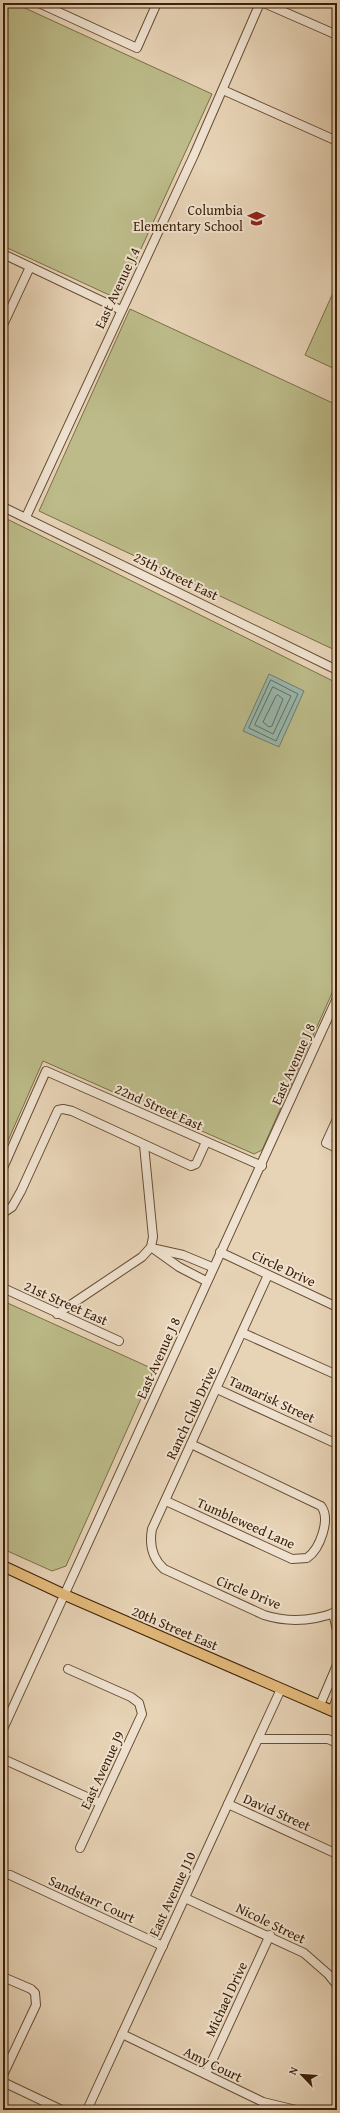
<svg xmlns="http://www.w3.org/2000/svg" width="340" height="2113" font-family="'Gentium Book Plus',serif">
<rect width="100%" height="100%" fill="#e7d3b6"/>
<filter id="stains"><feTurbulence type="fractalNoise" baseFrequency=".005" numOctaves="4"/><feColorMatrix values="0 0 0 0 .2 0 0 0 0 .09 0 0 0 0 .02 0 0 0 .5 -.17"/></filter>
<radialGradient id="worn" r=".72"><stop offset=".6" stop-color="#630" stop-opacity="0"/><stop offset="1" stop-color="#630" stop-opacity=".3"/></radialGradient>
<!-- green -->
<g fill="#bcbb89" stroke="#7c6e48">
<polygon points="3,3 14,3 212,94 118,299 3,246"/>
<polygon points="337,284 337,370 305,355"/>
<polygon points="130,309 337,405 337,651 39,511"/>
<polygon points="3,517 337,683 337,982 262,1150 254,1154 43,1061 3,1152"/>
<polygon points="3,1301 151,1368 152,1374 66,1566 52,1571 3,1549"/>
</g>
<!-- water -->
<polygon fill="#97b8ae" stroke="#737b6b" points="269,674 304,691 279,747 243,731"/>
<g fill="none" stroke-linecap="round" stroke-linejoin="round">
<!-- shore -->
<g stroke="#6a6c5a" stroke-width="1">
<polygon points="271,680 298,694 276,741 249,728"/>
<polygon points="273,687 291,696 273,734 255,725"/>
<polygon points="278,695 283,699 272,726 269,727 263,722 276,696"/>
</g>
<defs>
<g id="minor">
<polyline points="39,3 137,48 157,3"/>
<polyline points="264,3 337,35"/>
<polyline points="223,90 337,141"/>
<polyline points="3,254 121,310"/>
<polyline points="3,325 30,267"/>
<polyline points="3,507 337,670"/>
<polyline points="26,517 194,155 260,3"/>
<polyline points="337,1119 326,1143 337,1148"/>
<polyline points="3,1168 46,1071 262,1166"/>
<polyline points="3,1213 12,1207 21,1191 58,1110 63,1109 72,1111 191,1166 196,1164 206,1142"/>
<polyline points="151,1247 179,1267 206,1281"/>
<polyline points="156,1249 183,1255 212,1267"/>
<polyline points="220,1252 337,1307"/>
<path d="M268,1275L152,1529C149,1545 152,1558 164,1569L264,1615C289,1623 313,1621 337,1612"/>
<polyline points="3,1288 119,1341"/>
<polyline points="57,1314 142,1257 151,1247 153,1237 144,1145"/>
<polyline points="243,1333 337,1375"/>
<polyline points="217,1389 337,1444"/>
<path d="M166,1501L292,1559L307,1558C320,1549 331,1519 321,1506L191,1444"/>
<polyline points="333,1613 337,1630"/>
<polyline points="68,1669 131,1697 139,1703 142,1714 80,1848"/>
<polyline points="320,1705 337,1665"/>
<polyline points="332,1711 337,1698"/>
<polyline points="3,1729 337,998"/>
<polyline points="259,1739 328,1739 337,1743"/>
<polyline points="3,1759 100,1803"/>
<polyline points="228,1804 337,1854"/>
<polyline points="10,1875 163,1946"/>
<polyline points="185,1898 304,1953 328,1974 337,1985"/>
<polyline points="3,1977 31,1989 35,1993 36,2005 3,2075"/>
<polyline points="122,2034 263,2102 296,2110"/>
<polyline points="206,2074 270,1935"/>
<polyline points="3,2082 62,2110"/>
<polyline points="87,2110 281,1689"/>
</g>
<polyline id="major" points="3,1566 65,1595 337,1713"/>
</defs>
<!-- minor casing -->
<use href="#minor" stroke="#674d33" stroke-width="10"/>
<!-- major casing -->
<use href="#major" stroke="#3c2007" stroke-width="12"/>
<!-- minor -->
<use href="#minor" stroke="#efe2d0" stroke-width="8"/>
<!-- major -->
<use href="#major" stroke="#e4ba7b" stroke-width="10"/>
</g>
<!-- icons -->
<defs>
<symbol id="school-bare" viewBox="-9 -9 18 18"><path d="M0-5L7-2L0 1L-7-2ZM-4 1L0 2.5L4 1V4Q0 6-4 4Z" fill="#8f2418" stroke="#efe2d0" stroke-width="2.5" paint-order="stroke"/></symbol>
</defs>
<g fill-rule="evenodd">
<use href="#school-bare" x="244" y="206" width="25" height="25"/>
</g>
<g text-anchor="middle" stroke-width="4" stroke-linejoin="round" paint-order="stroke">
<!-- poi labels -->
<g font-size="14" fill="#3c2007" stroke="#efe2d0" text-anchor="end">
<text x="243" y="215">Columbia<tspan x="243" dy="16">Elementary School</tspan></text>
</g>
<!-- street labels -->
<g font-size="14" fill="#3c2007" stroke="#efe2d0">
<text transform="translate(117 288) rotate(-65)" y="5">East Avenue J 4</text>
<text transform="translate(176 576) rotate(26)" y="5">25th Street East</text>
<text transform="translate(293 1064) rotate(-66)" y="5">East Avenue J 8</text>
<text transform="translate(159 1107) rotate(24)" y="5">22nd Street East</text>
<text transform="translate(284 1268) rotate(25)" y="5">Circle Drive</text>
<text transform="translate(66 1303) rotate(24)" y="5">21st Street East</text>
<text transform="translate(158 1358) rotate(-66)" y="5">East Avenue J 8</text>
<text transform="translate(272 1399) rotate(25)" y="5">Tamarisk Street</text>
<text transform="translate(191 1413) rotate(-65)" y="5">Ranch Club Drive</text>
<text transform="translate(246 1523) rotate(24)" y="5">Tumbleweed Lane</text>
<text transform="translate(249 1592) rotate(22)" y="5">Circle Drive</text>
<text transform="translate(175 1628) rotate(23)" y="5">20th Street East</text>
<text transform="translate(102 1770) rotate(-65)" y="5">East Avenue J9</text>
<text transform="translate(277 1812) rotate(24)" y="5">David Street</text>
<text transform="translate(172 1894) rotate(-65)" y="5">East Avenue J10</text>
<text transform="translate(92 1899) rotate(25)" y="5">Sandstarr Court</text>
<text transform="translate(271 1923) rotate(26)" y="5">Nicole Street</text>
<text transform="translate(226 1999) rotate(-65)" y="5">Michael Drive</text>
<text transform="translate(213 2064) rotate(26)" y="5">Amy Court</text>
</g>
</g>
<!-- margin -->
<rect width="340" height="2113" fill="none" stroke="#e7d3b6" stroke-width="16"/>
<rect x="4" y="4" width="332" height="2105" fill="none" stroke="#3c2007" stroke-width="2"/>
<rect x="8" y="8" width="324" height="2097" fill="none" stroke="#3c2007"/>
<!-- north arrow -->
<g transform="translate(302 2075) rotate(295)" stroke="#efe2d0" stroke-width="3" paint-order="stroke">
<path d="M0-3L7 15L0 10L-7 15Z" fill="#3c2007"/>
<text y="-6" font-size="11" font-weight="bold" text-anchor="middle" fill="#3c2007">N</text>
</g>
<rect width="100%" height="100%" filter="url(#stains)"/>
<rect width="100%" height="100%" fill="url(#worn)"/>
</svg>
